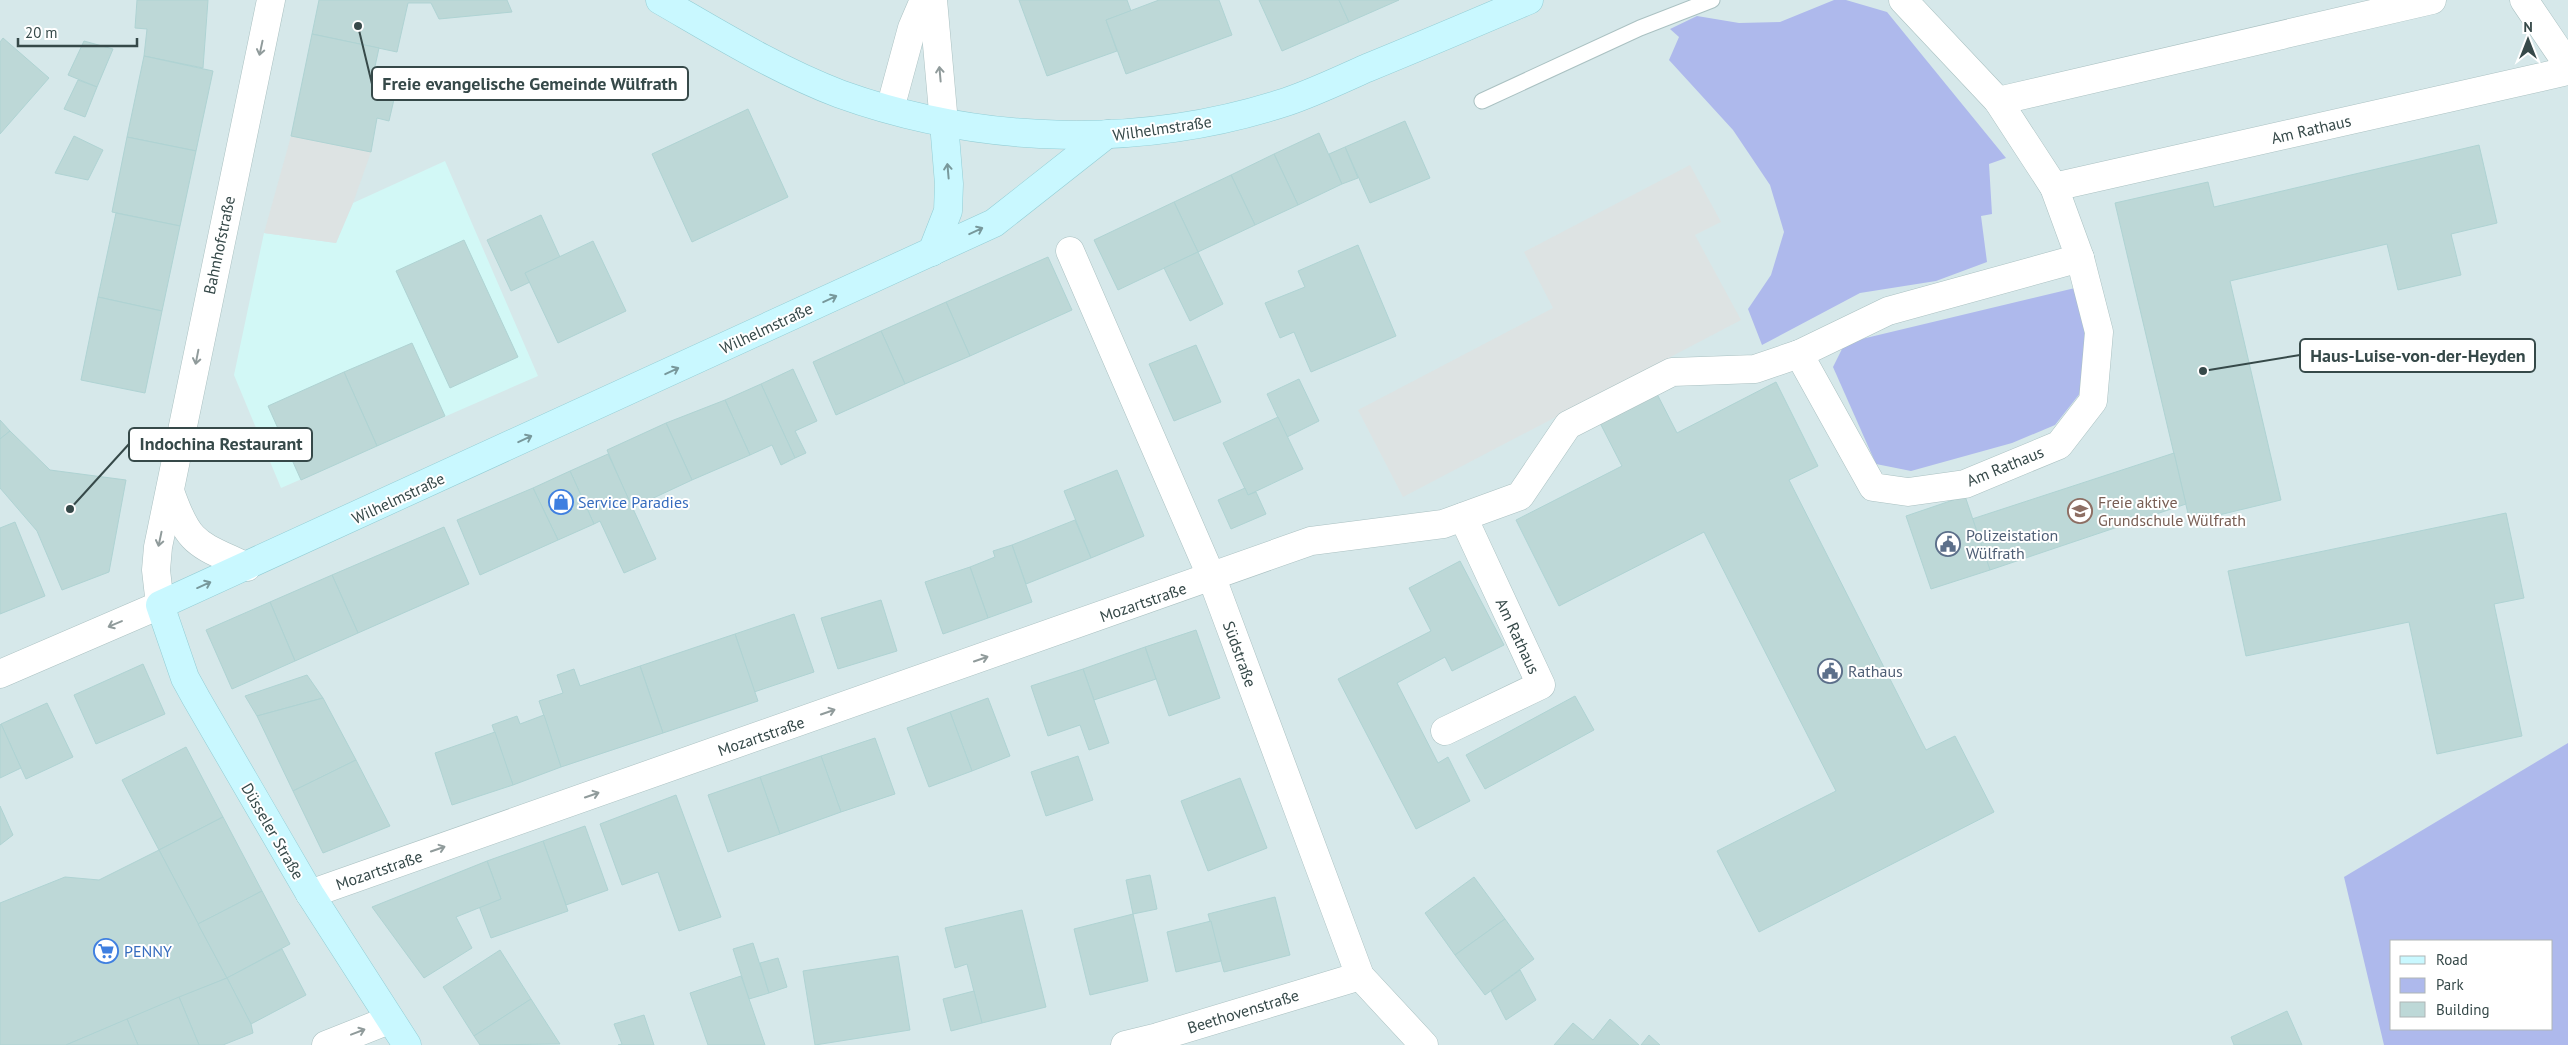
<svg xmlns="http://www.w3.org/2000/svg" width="2568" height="1045" font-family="'PT Sans',sans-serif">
<rect width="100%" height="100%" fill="#e8f4f5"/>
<!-- residential -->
<path fill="#d6e8ea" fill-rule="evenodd" d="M0,0H2568V1045H0ZM2392,941H2552V1029H2392Z"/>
<!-- commercial -->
<polygon fill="#d2f8f6" points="445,161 538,376 281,488 234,375 264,233 336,243 353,203"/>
<!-- green -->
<g fill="#aeb9ec" fill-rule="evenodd">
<polygon points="1834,0 1846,0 1887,12 2006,158 1989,164 1992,214 1981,216 1987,262 1936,281 1860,293 1762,345 1748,309 1771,275 1784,232 1770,185 1733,130 1669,60 1679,37 1670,29 1697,16 1739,23 1780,22"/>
<polygon points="2075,288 2085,315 2087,364 2081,392 2055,425 2012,443 1911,471 1876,464 1833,367 1845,343"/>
<path d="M2568,743V1045H2384L2344,877ZM2392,941H2552V1029H2392Z"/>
</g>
<!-- parking -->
<g fill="#dde3e3">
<polygon points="291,136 371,152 353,203 336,243 264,233"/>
<polygon points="1690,165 1721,222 1695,235 1741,320 1403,497 1358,410 1553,308 1524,252"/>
</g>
<!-- building -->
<g fill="#bdd8d7" stroke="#afd3d3">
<polygon points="137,0 208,0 203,68 144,56 147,29 135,28"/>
<polygon points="319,0 507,0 512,12 439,19 431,3 408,3 397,52 312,34"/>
<polygon points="1019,0 1127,0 1131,11 1106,20 1117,51 1047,76"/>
<polygon points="1159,0 1219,0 1232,35 1126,74 1106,20"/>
<polygon points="1259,0 1339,0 1349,22 1282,51"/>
<polygon points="1339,0 1399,0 1349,22"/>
<polygon points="312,34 379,48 374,71 389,75 385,93 395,95 389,121 377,118 371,152 291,136"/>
<polygon points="3,38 49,78 0,134 0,42"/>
<polygon points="84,41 113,49 97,87 68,75"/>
<polygon points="144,56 213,71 196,151 127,137"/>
<polygon points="78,80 97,87 85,117 64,109"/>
<polygon points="748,109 788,197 692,242 652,154"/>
<polygon points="1405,121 1430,178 1370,203 1345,147"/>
<polygon points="1319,133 1342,184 1298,205 1274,154"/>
<polygon points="74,136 103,150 88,180 55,173"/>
<polygon points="127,137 196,151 180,226 112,212"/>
<polygon points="2479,145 2497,223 2451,234 2461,275 2398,290 2387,244 2230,281 2281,500 2190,522 2115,203 2208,182 2214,207"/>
<polygon points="1345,147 1358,178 1342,184 1329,154"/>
<polygon points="1274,154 1298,205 1255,225 1231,175"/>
<polygon points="1231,175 1255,225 1198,252 1174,202"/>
<polygon points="1174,202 1198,252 1118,290 1094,240"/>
<polygon points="116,213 180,226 162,311 98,297"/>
<polygon points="541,215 560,257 525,273 530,282 511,291 487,240"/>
<polygon points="464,240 518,357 450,388 396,271"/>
<polygon points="593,241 626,311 558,343 525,273"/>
<polygon points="1358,245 1396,336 1311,372 1294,332 1280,338 1265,303 1305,287 1298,271"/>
<polygon points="1198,252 1223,304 1190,321 1164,268"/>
<polygon points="1048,257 1072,310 970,356 946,302"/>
<polygon points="98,297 162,311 145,393 81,380"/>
<polygon points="946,302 970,356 905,384 881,331"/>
<polygon points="881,331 905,384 836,415 813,362"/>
<polygon points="412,343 445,416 377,446 344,372"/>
<polygon points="1196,345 1221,402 1174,421 1149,364"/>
<polygon points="793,369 817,421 795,431 806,453 795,458 761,384"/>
<polygon points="344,372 377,446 301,480 268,406"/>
<polygon points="1299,379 1319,421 1287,437 1267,394"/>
<polygon points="1776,382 1818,466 1789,480 1926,750 1955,736 1994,812 1759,932 1717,851 1836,791 1704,532 1559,606 1516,520 1622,466 1599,421 1656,392 1677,433"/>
<polygon points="761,384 795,458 781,465 772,445 750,455 725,400"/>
<polygon points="725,400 750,455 692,480 666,423"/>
<polygon points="1278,417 1303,469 1248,495 1223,443"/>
<polygon points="0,420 10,431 0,439"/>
<polygon points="666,423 692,480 632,508 607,450"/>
<polygon points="10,431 50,470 126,480 109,572 62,590 37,531 0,488 0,439"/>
<polygon points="2174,453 2186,504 1990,570 1972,519"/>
<polygon points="608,454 656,559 624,573 600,521 594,524 570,471"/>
<polygon points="1117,470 1144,536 1091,558 1064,491"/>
<polygon points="570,471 594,524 558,540 533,488"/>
<polygon points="533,488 558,540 480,575 457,520"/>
<polygon points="1245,488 1248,495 1256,492 1266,514 1231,529 1218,500"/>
<polygon points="1965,496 1990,570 1931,589 1906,516"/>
<polygon points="2506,513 2524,598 2494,604 2522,736 2437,754 2409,622 2246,656 2228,571"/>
<polygon points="1075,520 1091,558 1026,584 1012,545"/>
<polygon points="15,522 45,596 0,614 0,528"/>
<polygon points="444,527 469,584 358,633 332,575"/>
<polygon points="1012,545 1032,602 988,618 970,567 995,557 993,551"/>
<polygon points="1460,561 1504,645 1452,671 1445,657 1397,683 1438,763 1448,757 1470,801 1416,829 1338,679 1431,631 1409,588"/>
<polygon points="970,567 988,618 943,634 925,582"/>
<polygon points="332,575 358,633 295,661 270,602"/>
<polygon points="881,600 897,651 838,669 821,618"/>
<polygon points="270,602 295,661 232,689 206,630"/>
<polygon points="794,614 814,672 754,692 735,634"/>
<polygon points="1196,630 1220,698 1169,716 1145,647"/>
<polygon points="735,634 758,701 663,733 640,666"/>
<polygon points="1145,647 1156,679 1094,700 1083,669"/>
<polygon points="143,664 165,714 96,744 74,695"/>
<polygon points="640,666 663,733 561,767 539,701 563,693 557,675 574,669 580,686"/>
<polygon points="1083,669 1109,743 1089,750 1080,725 1048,736 1031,686"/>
<polygon points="307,675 323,698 257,716 245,696"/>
<polygon points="1575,696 1594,730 1485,789 1466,755"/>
<polygon points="323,698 356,760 293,791 257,716"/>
<polygon points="988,698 1010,756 972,771 950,712"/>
<polygon points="47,703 73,757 26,779 1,724"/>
<polygon points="950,712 972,771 929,787 907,728"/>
<polygon points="544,715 561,767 513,785 492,725 517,716 520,724"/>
<polygon points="1,724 21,768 0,778 0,725"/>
<polygon points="495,732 513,785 452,805 435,753"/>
<polygon points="875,738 895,794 841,812 821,756"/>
<polygon points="186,747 223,817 159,850 122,780"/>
<polygon points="821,756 841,812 780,834 760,777"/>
<polygon points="1078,756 1093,800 1046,816 1031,772"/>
<polygon points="356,760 390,826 323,853 293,791"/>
<polygon points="760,777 780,834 728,852 708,795"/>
<polygon points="1240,778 1267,848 1208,871 1181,801"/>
<polygon points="676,795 721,917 679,931 658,872 622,885 600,824"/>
<polygon points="0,806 13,835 0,845"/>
<polygon points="223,817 262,891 198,924 159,850"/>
<polygon points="585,826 608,890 566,905 543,841"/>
<polygon points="543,841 568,911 491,938 479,906 501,899 487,861"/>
<polygon points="159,850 227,978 66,1045 0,1045 0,903 65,877 99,880"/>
<polygon points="487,861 501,899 456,917 472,948 424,978 372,907"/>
<polygon points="1150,875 1157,909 1133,914 1126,880"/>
<polygon points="1474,877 1505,919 1455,955 1425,913"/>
<polygon points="262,891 290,944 227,978 198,924"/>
<polygon points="1275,897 1290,955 1224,972 1208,914"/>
<polygon points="1022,910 1046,1007 982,1023 967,964 955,968 945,928"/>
<polygon points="1133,914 1148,981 1090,995 1074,929"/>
<polygon points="1505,919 1534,959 1485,995 1455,955"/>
<polygon points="1211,921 1221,961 1176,972 1167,932"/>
<polygon points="753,943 769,993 749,999 733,949"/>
<polygon points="282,949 306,995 251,1024 227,978"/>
<polygon points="500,950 531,999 474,1036 443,987"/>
<polygon points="898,956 910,1030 815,1045 803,971"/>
<polygon points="778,958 787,987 769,993 760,963"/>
<polygon points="1520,970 1536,1000 1506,1020 1491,991"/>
<polygon points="741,976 765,1045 708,1045 690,993"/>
<polygon points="227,978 251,1024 253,1033 223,1045 199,1045 179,997"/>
<polygon points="974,991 982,1023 951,1031 943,999"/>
<polygon points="179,997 199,1045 138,1045 127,1019"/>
<polygon points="531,999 560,1044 480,1045 474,1036"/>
<polygon points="2287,1011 2302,1045 2234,1045 2231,1037"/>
<polygon points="644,1015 654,1045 618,1045 622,1044 614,1024"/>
<polygon points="127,1019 138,1045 66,1045"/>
<polygon points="1610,1019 1639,1045 1554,1045 1573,1023 1593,1040"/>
<polygon points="1649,1035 1660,1045 1641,1045"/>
</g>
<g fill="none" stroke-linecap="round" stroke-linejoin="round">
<defs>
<polyline id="service" points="1482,101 1640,28 1712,0"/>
<g id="minor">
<polyline points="933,0 944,123"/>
<polyline points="2524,0 2568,65"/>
<polyline points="1998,101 2432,0"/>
<polyline points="890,109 912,28 924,0"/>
<polyline points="2054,187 2568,71"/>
<polyline points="1070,251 1212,578 1360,976 1424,1045"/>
<polyline points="1799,354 1873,487 1908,492 1965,484 2059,445 2093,401 2099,332 2080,258"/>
<path d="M170,491C189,546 197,543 247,567"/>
<polyline points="0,674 160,605 156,570 158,547 271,0"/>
<polyline points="1445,731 1541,685 1463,517"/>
<polyline points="310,894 1311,541 1443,524 1520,496 1568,425 1672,372 1755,369 1799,354 1888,311 2080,258 2054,187 1998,101 1903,0"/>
<polyline points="326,1045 389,1020"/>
<polyline points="1125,1045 1158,1037 1360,976"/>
</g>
<g id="secondary">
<path d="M660,0C719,34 777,70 840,94C982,145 1142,149 1286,102C1313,93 1340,80 1367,68C1421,46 1475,23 1529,0"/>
<polyline points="932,252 948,211 949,184 944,123"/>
<polyline points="407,1045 310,894 196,698 185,678 160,605 994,223 1107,134"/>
</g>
</defs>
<!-- service casing -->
<use href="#service" stroke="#aac1c2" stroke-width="17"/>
<!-- minor casing -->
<use href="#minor" stroke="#aac1c2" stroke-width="29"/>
<!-- secondary casing -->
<use href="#secondary" stroke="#93cdd5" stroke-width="29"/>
<!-- service -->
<use href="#service" stroke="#fff" stroke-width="15"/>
<!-- minor -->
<use href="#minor" stroke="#fff" stroke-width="28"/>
<!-- secondary -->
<use href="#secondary" stroke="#c9f8ff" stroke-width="28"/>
</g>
<!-- one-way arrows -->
<defs><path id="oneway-shaft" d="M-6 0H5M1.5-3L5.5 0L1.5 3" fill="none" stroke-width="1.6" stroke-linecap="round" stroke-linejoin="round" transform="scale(1.25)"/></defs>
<g stroke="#909b9b">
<use href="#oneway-shaft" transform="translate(261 48) rotate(102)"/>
<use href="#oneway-shaft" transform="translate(940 74) rotate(-95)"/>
<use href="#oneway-shaft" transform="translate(197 357) rotate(101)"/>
<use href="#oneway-shaft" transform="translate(160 539) rotate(102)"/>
<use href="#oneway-shaft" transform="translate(115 624) rotate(157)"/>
<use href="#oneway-shaft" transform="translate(981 659) rotate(-19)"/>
<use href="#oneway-shaft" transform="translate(828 712) rotate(-19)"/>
<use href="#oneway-shaft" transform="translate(592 795) rotate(-19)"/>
<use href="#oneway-shaft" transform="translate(438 849) rotate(-19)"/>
<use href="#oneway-shaft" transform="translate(358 1032) rotate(-21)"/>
</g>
<g stroke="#78989b">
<use href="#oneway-shaft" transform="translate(948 171) rotate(-95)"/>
<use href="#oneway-shaft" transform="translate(976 231) rotate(-25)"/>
<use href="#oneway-shaft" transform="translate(830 299) rotate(-25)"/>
<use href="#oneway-shaft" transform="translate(672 371) rotate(-25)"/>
<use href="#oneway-shaft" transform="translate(525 439) rotate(-25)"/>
<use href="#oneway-shaft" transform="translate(204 585) rotate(-24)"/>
</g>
<!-- icons -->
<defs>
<symbol id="shop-ring" viewBox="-11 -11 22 22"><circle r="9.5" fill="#fff" stroke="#3f7fe0" stroke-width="1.5"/><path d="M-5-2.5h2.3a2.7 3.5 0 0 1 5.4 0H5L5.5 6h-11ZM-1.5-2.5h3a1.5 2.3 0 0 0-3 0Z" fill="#3f7fe0"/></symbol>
<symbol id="school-ring" viewBox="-11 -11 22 22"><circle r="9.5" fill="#fff" stroke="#8d6e63" stroke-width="1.5"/><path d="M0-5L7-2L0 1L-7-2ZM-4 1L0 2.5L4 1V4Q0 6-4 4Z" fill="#8d6e63"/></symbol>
<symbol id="civic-ring" viewBox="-11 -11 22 22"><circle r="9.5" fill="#fff" stroke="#5c6f8a" stroke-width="1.5"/><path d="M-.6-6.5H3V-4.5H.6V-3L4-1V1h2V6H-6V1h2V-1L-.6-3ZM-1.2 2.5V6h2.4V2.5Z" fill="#5c6f8a"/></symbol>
<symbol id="supermarket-ring" viewBox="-11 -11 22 22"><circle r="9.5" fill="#fff" stroke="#3f7fe0" stroke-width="1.5"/><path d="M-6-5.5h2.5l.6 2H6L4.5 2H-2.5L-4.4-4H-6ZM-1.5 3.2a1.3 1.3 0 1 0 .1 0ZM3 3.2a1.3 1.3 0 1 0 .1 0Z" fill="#3f7fe0"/></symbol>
</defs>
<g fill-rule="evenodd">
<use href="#shop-ring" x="547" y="488" width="28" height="28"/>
<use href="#school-ring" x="2066" y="497" width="28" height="28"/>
<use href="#civic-ring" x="1934" y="530" width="28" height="28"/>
<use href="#civic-ring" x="1816" y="657" width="28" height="28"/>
<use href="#supermarket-ring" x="92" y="937" width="28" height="28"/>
</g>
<g text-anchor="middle" stroke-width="4" stroke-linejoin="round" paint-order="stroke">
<!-- street labels -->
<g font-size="16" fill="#364949" stroke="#fff">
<text transform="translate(1162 128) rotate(-8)" y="6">Wilhelmstraße</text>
<text transform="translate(2311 129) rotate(-13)" y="6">Am Rathaus</text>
<text transform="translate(219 245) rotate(-78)" y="6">Bahnhofstraße</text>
<text transform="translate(766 328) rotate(-25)" y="6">Wilhelmstraße</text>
<text transform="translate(2005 466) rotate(-22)" y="6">Am Rathaus</text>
<text transform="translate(398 498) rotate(-25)" y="6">Wilhelmstraße</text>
<text transform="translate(1143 602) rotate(-19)" y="6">Mozartstraße</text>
<text transform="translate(1518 636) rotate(65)" y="6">Am Rathaus</text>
<text transform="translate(1240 654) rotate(70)" y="6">Südstraße</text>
<text transform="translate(761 736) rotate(-19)" y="6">Mozartstraße</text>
<text transform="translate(273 831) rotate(60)" y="6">Düsseler Straße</text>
<text transform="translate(379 870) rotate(-19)" y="6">Mozartstraße</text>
<text transform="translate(1243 1011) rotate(-17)" y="6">Beethovenstraße</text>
</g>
<!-- shop labels -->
<g font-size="16" fill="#366cbe" stroke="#fff" text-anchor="start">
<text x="578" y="508">Service Paradies</text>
<text x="124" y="957">PENNY</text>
</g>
<!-- education labels -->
<g font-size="16" fill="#785e54" stroke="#fff" text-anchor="start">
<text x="2098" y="508">Freie aktive<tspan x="2098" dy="18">Grundschule Wülfrath</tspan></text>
</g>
<!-- service labels -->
<g font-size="16" fill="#4e5e75" stroke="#fff" text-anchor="start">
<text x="1966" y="541">Polizeistation<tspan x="1966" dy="18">Wülfrath</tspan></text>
<text x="1848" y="677">Rathaus</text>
</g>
</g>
<!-- callouts -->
<path fill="none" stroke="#364949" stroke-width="2" d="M358 26L372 84M2203 371L2300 355M70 509L129 444"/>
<g fill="#364949" stroke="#fff" stroke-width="2">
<circle cx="358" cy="26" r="5"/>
<circle cx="2203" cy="371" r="5"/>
<circle cx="70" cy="509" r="5"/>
</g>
<g fill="#fff" stroke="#364949" stroke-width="2">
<rect x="372" y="67" width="316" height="33" rx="5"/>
<rect x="2300" y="339" width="235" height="33" rx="5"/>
<rect x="129" y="428" width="183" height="33" rx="5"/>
</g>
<g font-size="18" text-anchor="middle" font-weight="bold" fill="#364949">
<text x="530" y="90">Freie evangelische Gemeinde Wülfrath</text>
<text x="2418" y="362">Haus-Luise-von-der-Heyden</text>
<text x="221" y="450">Indochina Restaurant</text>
</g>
<!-- legend -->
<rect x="2390" y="940" width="162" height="90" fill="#ffffff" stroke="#afb6b6"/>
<rect x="2400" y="956" width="25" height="8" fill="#c9f8ff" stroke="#afb6b6"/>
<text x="2436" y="965" font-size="15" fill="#364949">Road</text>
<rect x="2400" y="978" width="25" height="15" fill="#aeb9ec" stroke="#afb6b6"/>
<text x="2436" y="990" font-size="15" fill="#364949">Park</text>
<rect x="2400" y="1002" width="25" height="15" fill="#bdd8d7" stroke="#afb6b6"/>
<text x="2436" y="1015" font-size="15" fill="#364949">Building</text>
<!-- north arrow -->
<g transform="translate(2528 40)" stroke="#ffffff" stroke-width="4" paint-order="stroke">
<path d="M0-4L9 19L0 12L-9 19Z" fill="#364949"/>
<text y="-8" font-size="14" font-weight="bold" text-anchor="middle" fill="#364949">N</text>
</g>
<!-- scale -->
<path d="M18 38v8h119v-8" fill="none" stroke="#364949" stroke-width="2.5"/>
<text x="25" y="38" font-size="15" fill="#364949" stroke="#ffffff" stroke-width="4" paint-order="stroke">20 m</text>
</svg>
